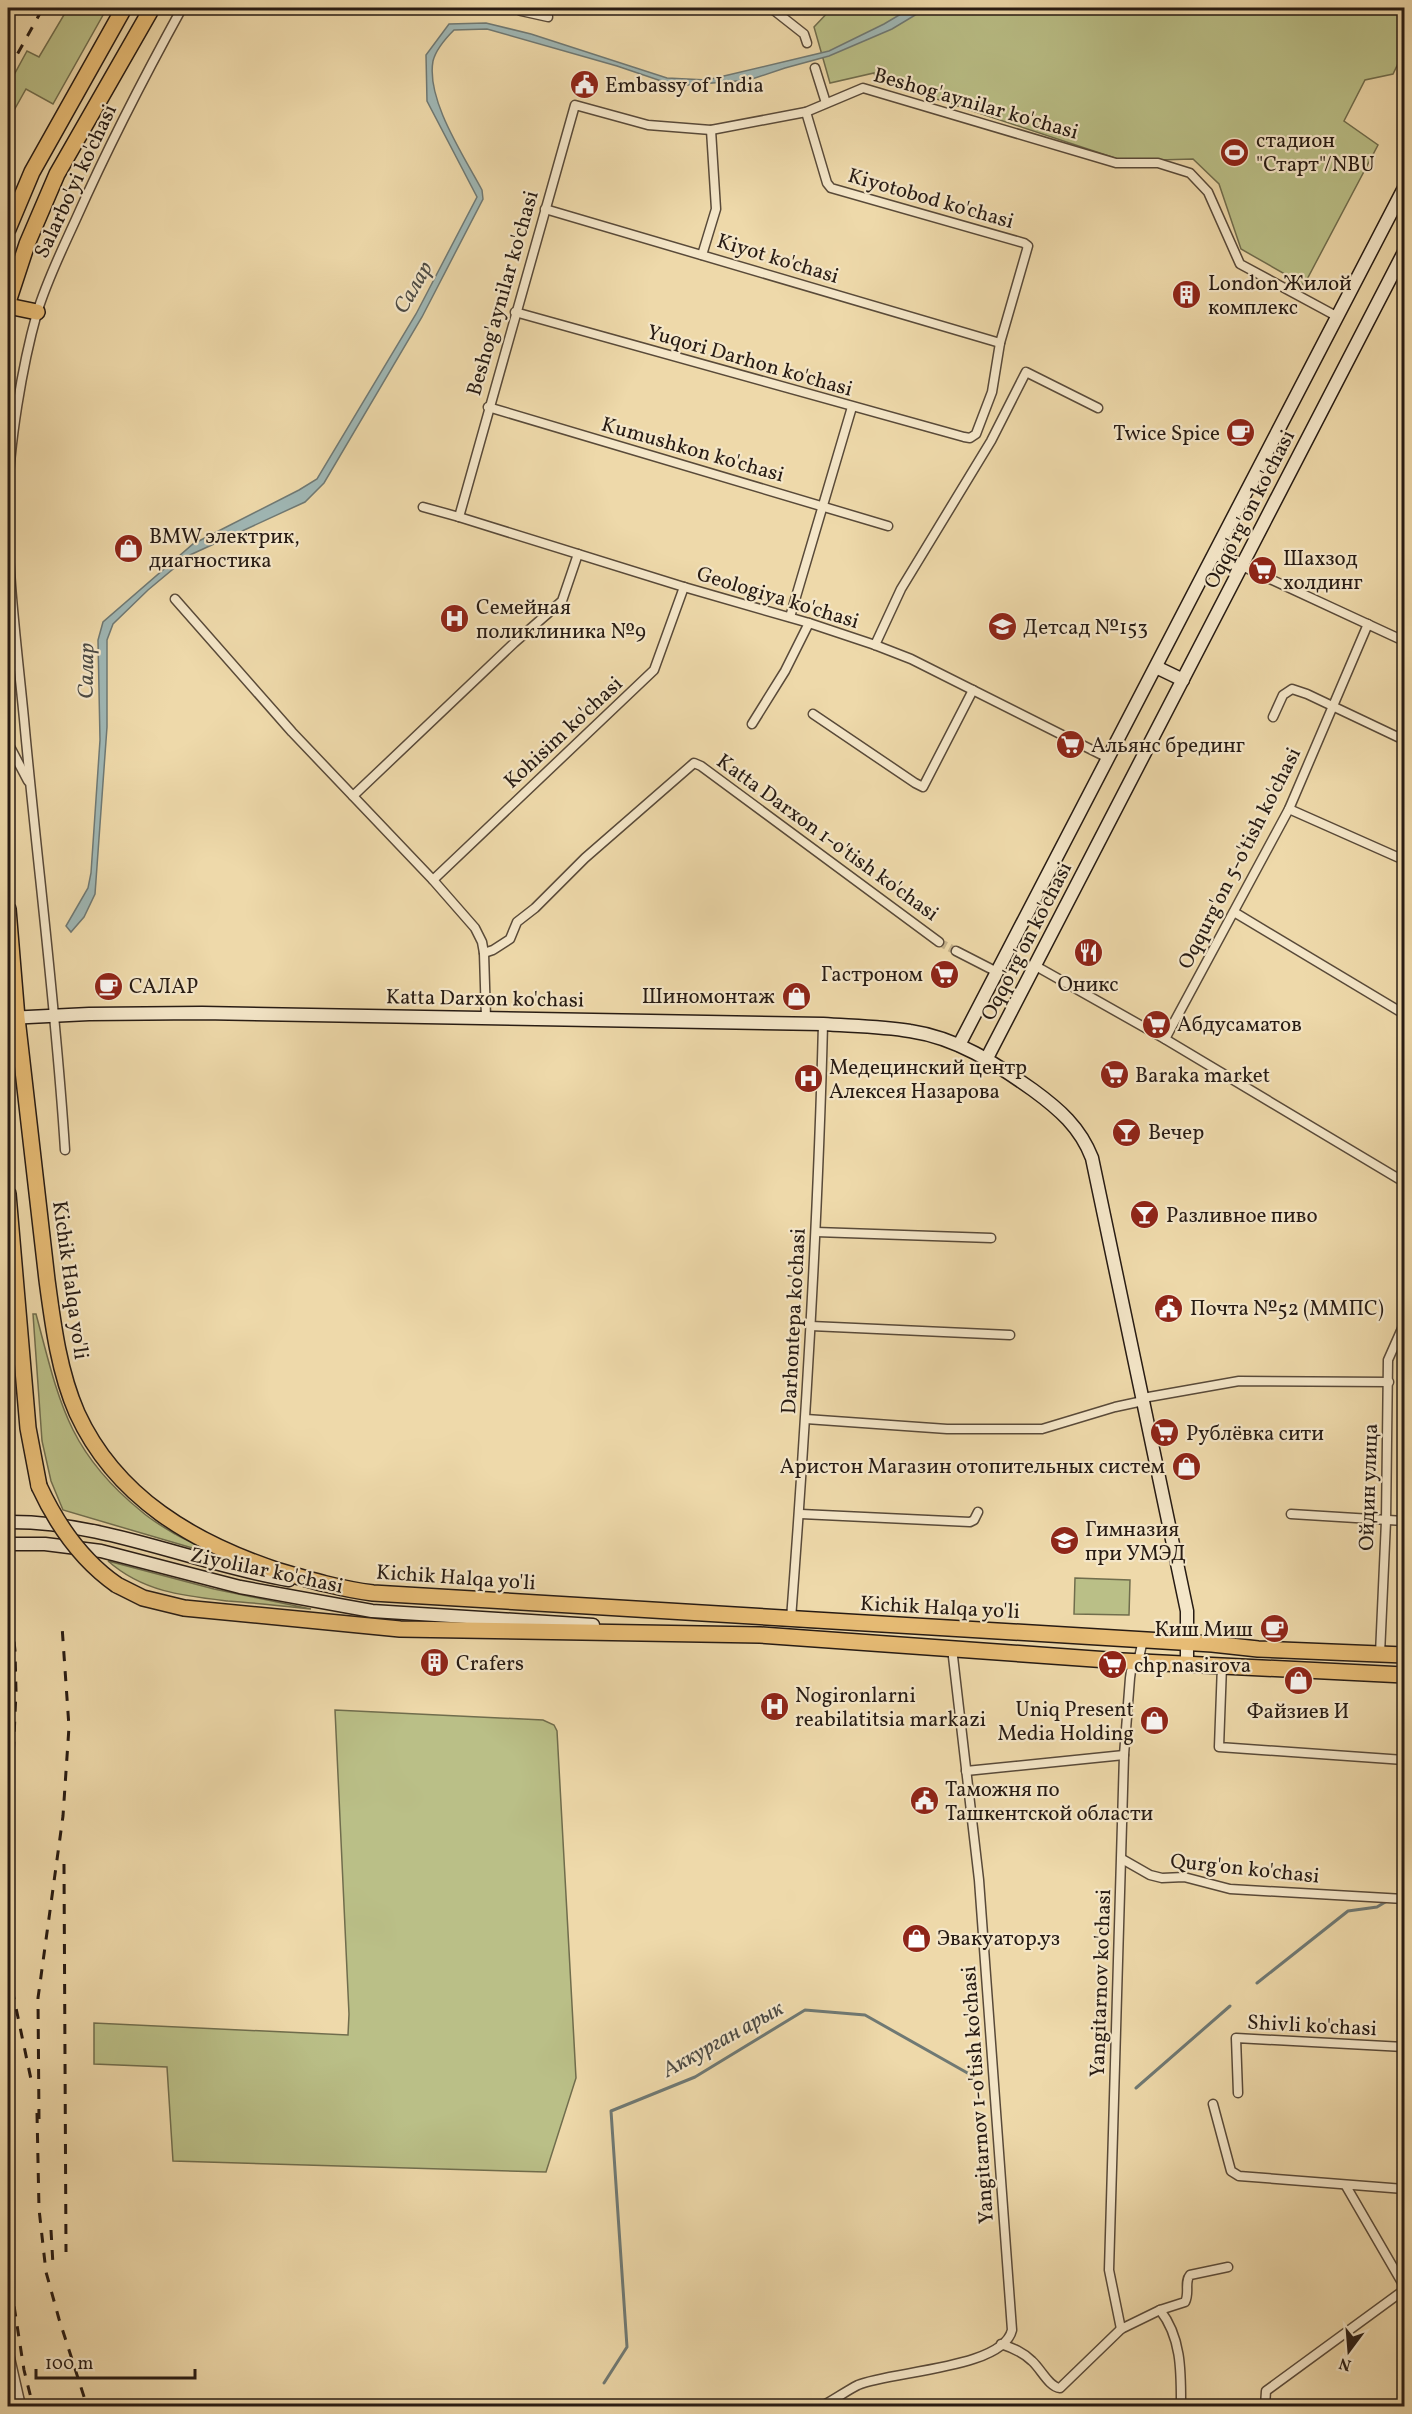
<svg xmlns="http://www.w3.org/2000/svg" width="1412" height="2414" font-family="Vollkorn,serif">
<rect width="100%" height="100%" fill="#eed9aa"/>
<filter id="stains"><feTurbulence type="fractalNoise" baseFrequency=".00333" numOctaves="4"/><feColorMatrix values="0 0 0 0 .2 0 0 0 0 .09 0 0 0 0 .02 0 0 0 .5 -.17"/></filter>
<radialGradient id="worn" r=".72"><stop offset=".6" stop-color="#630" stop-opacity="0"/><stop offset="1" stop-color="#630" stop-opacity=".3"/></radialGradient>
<!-- green -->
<g fill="#babf87" stroke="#706d4d" stroke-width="1.5">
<polygon points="68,8 107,8 53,104 26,89 8,121 8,86 27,51 39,57"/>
<polygon points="832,8 1394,8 1404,18 1404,51 1393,74 1365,80 1344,121 1378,145 1304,285 1241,249 1219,184 1193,159 1124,161 876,79 874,73 830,83 814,27"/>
<path d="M33,1314H36C59,1400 67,1451 141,1511C151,1520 163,1527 175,1534C184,1540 199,1544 206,1552L63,1510L51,1481L42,1441Z"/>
<path d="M108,1561L214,1589L311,1609C283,1606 256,1603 228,1601C184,1596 143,1592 108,1561Z"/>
<polygon points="1075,1578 1130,1580 1129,1615 1074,1614"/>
<polygon points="335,1710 543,1720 554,1725 557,1731 576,2078 546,2172 173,2161 167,2067 94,2064 94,2023 348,2035 349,2014"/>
</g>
<!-- water -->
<path fill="#9fb7b5" stroke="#6f7974" stroke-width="1.5" d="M911,8H927L892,29L829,56L785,68L749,80L676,86L617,66L487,29L454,30C446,38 436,49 433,61C426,100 464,156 482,190L483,199L422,317L324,483L305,502L190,555L148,590L113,624L107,640V727L95,894L84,917L71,932L66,926L88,888L91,873L100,740L98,640L103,622L193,544L299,490L317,479L416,314L477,197L427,101L426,55L449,24L486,23L531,34L667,78L707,80L829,51L884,24Z"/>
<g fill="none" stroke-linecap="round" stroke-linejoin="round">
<!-- stream -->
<g stroke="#6f7974" stroke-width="3">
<polyline points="1396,1896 1404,1891"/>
<polyline points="1257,1983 1348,1911 1377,1907 1387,1901"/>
<polyline points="1136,2088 1230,2006"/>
<polyline points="604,2383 627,2347 611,2111 695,2077 805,2010 865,2015 971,2075"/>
</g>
<!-- street-tunnel -->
<polyline stroke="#c6b38c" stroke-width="8" stroke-dasharray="8 4" stroke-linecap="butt" points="939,942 956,951"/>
<defs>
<g id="street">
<polyline points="521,8 521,11 548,17"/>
<polyline points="771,8 804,34 807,43"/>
<polyline points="815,68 826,103"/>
<polyline points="545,209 1000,343"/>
<polyline points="702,255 716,209 711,130"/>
<polyline points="515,312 964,437 970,438 976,434 992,392 1000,343 1028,246 1024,243 831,188 827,183 806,112"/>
<polyline points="488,407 888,526"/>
<polyline points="423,507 459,517 684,587 809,623 875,645 911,659 1108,758"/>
<polyline points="459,517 575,105 648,125 711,130 806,112 863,88 1116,163 1158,163 1190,173 1208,192 1240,264 1338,317"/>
<polyline points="1242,566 1404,641"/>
<polyline points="175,599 292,732 433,880 475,928 482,942 484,953 486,1018"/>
<polyline points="790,617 852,407"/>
<polyline points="875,645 901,589 991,441 1026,372 1098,408"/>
<polyline points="813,714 915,783 923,787 973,690"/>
<polyline points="1273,717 1283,695 1292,689 1307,694 1404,740"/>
<polyline points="752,724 785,671 809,623"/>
<polyline points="8,743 28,781"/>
<polyline points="353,796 514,643 562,601 578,554"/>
<polyline points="1289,809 1404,860"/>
<polyline points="433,880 654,670 684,587"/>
<polyline points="1234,912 1404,1014"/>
<polyline points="956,951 997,972"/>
<polyline points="484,953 493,950 510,939 517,922 535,908 585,858 694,763 701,766 939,942"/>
<polyline points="1034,965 1165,1039 1404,1182"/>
<polyline points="1165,1039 1289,809 1368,624"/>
<path d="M65,1150C56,1006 37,862 24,719C17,646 7,573 8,500C9,445 22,366 37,313C47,280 62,250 76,219C108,147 144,77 182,8"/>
<polyline points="816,1232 991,1238"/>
<polyline points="811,1326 1010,1335"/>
<polyline points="1143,1398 1239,1381 1389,1382"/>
<polyline points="806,1419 947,1429 1042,1429 1115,1407 1143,1401"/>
<polyline points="801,1514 970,1522 974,1520 978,1512"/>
<polyline points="1291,1514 1404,1521"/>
<path d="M791,1619C806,1421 818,1223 823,1024"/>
<polyline points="1380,1654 1386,1521 1388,1360 1404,1324"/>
<polyline points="1222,1665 1219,1747 1404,1760"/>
<polyline points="966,1771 1124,1755"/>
<polyline points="1122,1859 1150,1875 1162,1878 1184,1877 1230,1889 1404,1899"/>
<polyline points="1238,2093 1236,2038 1404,2047"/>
<polyline points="1213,2104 1231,2171 1239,2176 1404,2189"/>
<polyline points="1346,2186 1404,2286"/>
<path d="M1160,2310C1182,2338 1181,2373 1181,2406"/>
<polyline points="1121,2329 1109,2270 1124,1755 1130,1678 1131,1671 1138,1662 1143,1640"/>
<path d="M1001,2344C1013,2348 1023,2352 1032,2361C1041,2369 1049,2387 1060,2388L1121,2329L1160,2310L1185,2302C1190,2293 1184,2282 1190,2275L1228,2267"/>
<polyline points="8,2349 21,2406"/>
<path d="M822,2406C834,2400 846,2391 858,2385C890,2371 1003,2369 1012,2330L979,1880L952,1648"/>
<polyline points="1265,2406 1266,2391 1404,2290"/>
</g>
<g id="secondary">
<polyline points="1215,553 1242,566"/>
<polyline points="1156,667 1183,680"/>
<path d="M8,1018L89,1014L202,1013L823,1024C852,1026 882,1026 910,1031C957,1038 995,1063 1033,1090C1059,1109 1080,1127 1092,1158L1187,1611V1664"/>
<polyline points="959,1045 1404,188"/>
<polyline points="987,1058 1404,252"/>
<path d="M8,1522C105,1521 194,1564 289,1580"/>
<polyline points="8,1544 45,1544 101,1551 240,1587 372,1611 593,1625"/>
</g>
<g id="highway">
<polyline points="8,229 32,172 124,8"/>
<polyline points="8,302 27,244 57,174 152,8"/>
<polyline points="8,306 37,312"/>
<path d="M8,909L17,1018L47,1280C53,1325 59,1372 77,1413C116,1498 194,1543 279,1571C310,1580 341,1589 373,1593L1212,1644L1258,1649L1404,1655"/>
<polyline points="8,1194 28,1428 39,1486"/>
<polyline points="117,1585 143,1598 184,1608 400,1629 760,1635 1122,1661 1404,1675"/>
</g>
</defs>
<!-- street casing -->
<use href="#street" stroke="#594a39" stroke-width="11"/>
<!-- secondary casing -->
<use href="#secondary" stroke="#271b13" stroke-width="15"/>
<!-- highway casing -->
<use href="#highway" stroke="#271b13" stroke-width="18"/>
<!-- street -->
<use href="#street" stroke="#f4e6c8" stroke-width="8"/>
<!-- secondary -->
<use href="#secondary" stroke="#f4e6c8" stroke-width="12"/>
<!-- highway -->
<use href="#highway" stroke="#e7bc75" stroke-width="15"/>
<!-- rail -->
<g stroke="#271b13" stroke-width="3" stroke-dasharray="10 10" stroke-linecap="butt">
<polyline points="8,17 13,8"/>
<polyline points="8,71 43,8"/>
<polyline points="8,1582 15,1651 16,1691 8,1877"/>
<polyline points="64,1864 66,2252"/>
<polyline points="8,1970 32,2084"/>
<polyline points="37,2113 39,2209 46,2272 59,2319 87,2406"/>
<polyline points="39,2119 38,1998 63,1816 69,1727 62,1626"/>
<polyline points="51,2230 53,2265"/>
<polyline points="8,2267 24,2370 33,2406"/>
</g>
<defs>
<path id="highway-bridge" d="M39,1486C57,1525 81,1560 117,1585"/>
</defs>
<!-- highway-bridge casing -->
<use href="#highway-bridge" stroke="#271b13" stroke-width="18" stroke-linecap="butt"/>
<!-- highway-bridge -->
<use href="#highway-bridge" stroke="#e7bc75" stroke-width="15"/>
</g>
<!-- icons -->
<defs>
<symbol id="civic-disc" viewBox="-11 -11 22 22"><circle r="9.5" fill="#8f2418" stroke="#f4e6c8"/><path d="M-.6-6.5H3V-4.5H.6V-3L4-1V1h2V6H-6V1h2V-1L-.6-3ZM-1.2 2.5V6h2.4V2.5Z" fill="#fff"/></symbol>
<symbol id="stadium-disc" viewBox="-11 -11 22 22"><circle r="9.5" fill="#8f2418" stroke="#f4e6c8"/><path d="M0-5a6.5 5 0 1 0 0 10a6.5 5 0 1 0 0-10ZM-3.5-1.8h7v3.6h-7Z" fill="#fff"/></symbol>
<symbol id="building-disc" viewBox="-11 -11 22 22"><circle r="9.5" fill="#8f2418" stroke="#f4e6c8"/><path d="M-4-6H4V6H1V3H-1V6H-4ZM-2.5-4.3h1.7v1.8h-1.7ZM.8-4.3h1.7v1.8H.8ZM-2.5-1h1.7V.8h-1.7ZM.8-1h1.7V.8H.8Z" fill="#fff"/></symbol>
<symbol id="cafe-disc" viewBox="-11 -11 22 22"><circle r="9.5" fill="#8f2418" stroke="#f4e6c8"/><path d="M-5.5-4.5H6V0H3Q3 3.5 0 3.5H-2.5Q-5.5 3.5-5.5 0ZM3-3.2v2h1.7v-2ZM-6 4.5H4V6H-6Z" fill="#fff"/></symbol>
<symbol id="shop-disc" viewBox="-11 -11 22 22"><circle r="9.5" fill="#8f2418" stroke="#f4e6c8"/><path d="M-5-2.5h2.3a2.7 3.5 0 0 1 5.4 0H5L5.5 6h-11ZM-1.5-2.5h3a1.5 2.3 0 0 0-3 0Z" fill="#fff"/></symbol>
<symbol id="supermarket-disc" viewBox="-11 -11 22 22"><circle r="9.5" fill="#8f2418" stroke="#f4e6c8"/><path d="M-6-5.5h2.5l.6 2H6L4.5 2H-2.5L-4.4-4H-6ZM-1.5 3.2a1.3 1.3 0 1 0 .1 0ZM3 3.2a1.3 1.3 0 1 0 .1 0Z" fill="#fff"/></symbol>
<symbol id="hospital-disc" viewBox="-11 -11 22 22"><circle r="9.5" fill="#8f2418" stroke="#f4e6c8"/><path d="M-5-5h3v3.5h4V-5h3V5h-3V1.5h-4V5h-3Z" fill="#fff"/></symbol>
<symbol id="school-disc" viewBox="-11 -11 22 22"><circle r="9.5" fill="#8f2418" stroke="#f4e6c8"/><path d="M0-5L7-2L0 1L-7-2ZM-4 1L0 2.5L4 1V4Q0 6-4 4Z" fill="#fff"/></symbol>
<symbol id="restaurant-disc" viewBox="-11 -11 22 22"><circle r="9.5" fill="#8f2418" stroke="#f4e6c8"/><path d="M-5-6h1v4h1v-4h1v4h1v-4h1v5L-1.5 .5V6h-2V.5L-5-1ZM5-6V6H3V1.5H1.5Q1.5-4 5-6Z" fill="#fff"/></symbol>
<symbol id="bar-disc" viewBox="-11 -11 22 22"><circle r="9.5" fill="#8f2418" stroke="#f4e6c8"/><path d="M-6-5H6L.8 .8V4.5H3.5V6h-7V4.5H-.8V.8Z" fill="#fff"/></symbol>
</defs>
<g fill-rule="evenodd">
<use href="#civic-disc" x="568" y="68" width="33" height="33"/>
<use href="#stadium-disc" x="1218" y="136" width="33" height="33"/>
<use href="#building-disc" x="1170" y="278" width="33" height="33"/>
<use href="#cafe-disc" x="1224" y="416" width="33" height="33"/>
<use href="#shop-disc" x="112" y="532" width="33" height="33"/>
<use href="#supermarket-disc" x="1246" y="554" width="33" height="33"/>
<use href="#hospital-disc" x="438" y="602" width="33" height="33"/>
<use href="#school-disc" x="986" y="610" width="33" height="33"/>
<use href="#supermarket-disc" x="1054" y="728" width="33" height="33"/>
<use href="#restaurant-disc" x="1072" y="936" width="33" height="33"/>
<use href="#supermarket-disc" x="928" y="958" width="33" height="33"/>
<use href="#cafe-disc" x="92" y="970" width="33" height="33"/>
<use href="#shop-disc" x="780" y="980" width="33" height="33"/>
<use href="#supermarket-disc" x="1140" y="1008" width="33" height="33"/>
<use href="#supermarket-disc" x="1098" y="1058" width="33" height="33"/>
<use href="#hospital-disc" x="792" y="1062" width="33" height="33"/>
<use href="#bar-disc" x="1110" y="1116" width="33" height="33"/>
<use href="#bar-disc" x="1128" y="1198" width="33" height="33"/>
<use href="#civic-disc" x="1152" y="1292" width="33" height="33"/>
<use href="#supermarket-disc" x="1148" y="1416" width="33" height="33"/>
<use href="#shop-disc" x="1170" y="1450" width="33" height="33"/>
<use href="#school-disc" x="1048" y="1524" width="33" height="33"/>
<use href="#cafe-disc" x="1258" y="1612" width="33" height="33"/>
<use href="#building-disc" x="418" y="1646" width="33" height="33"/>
<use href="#supermarket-disc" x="1096" y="1648" width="33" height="33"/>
<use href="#shop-disc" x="1282" y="1664" width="33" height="33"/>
<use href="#hospital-disc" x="758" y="1690" width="33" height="33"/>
<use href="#shop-disc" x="1138" y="1704" width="33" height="33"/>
<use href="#civic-disc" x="908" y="1784" width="33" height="33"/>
<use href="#shop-disc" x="900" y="1922" width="33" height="33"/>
</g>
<g text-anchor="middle" stroke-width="4.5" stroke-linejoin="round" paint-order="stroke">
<!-- poi labels -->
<g font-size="21" fill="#271b13" stroke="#f4e6c8" text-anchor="start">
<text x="605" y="92">Embassy of India</text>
<text x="1256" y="147">стадион<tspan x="1256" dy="24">"Старт"/NBU</tspan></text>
<text x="1208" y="290">London Жилой<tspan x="1208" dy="24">комплекс</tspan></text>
<text x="1220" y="440" text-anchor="end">Twice Spice</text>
<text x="149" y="543">BMW электрик,<tspan x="149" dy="24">диагностика</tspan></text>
<text x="1283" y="565">Шахзод<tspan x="1283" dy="24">холдинг</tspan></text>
<text x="476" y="614">Семейная<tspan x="476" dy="24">поликлиника №9</tspan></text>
<text x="1023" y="634">Детсад №153</text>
<text x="1091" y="752">Альянс брединг</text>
<text x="923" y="981" text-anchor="end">Гастроном</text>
<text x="1088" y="991" text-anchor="middle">Оникс</text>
<text x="129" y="993">САЛАР</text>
<text x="775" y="1003" text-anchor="end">Шиномонтаж</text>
<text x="1177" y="1031">Абдусаматов</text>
<text x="829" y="1074">Медецинский центр<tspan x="829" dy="24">Алексея Назарова</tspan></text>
<text x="1135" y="1082">Baraka market</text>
<text x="1148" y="1139">Вечер</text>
<text x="1166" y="1222">Разливное пиво</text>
<text x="1190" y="1315">Почта №52 (ММПС)</text>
<text x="1186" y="1440">Рублёвка сити</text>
<text x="1165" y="1473" text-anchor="end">Аристон Магазин отопительных систем</text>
<text x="1085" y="1536">Гимназия<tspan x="1085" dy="24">при УМЭД</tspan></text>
<text x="1253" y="1636" text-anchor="end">Киш Миш</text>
<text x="456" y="1670">Crafers</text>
<text x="1134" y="1672">chp nasirova</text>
<text x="795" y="1702">Nogironlarni<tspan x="795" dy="24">reabilatitsia markazi</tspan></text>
<text x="1134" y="1716" text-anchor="end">Uniq Present<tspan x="1134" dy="24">Media Holding</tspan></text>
<text x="1298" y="1718" text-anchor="middle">Файзиев И</text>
<text x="945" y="1796">Таможня по<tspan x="945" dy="24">Ташкентской области</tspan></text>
<text x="937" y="1945">Эвакуатор.уз</text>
</g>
<!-- street labels -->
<g font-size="21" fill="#271b13" stroke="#f4e6c8">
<text transform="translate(976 103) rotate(16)" y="7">Beshog'aynilar ko'chasi</text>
<text transform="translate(75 181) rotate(-65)" y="7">Salarbo'yi ko'chasi</text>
<text transform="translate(931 198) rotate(16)" y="7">Kiyotobod ko'chasi</text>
<text transform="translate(778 258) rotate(17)" y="7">Kiyot ko'chasi</text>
<text transform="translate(502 293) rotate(-74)" y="7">Beshog'aynilar ko'chasi</text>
<text transform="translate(750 360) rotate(16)" y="7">Yuqori Darhon ko'chasi</text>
<text transform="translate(693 449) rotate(16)" y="7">Kumushkon ko'chasi</text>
<text transform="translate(1249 509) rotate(-63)" y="7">Oqqo'rg'on ko'chasi</text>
<text transform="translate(778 597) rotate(17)" y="7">Geologiya ko'chasi</text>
<text transform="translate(563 732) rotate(-43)" y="7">Kohisim ko'chasi</text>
<text transform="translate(828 837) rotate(36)" y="7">Katta Darxon 1-o'tish ko'chasi</text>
<text transform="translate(1239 858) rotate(-63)" y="7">Oqqurg'on 5-o'tish ko'chasi</text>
<text transform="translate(1026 941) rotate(-63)" y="7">Oqqo'rg'on ko'chasi</text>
<text transform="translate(485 998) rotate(1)" y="7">Katta Darxon ko'chasi</text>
<text transform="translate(71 1280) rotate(82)" y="7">Kichik Halqa yo'li</text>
<text transform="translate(793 1321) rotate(-87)" y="7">Darhontepa ko'chasi</text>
<text transform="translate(1368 1487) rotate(-88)" y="7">Ойдин улица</text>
<text transform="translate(267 1570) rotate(12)" y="7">Ziyolilar ko'chasi</text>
<text transform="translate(456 1577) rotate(4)" y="7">Kichik Halqa yo'li</text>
<text transform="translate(940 1607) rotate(3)" y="7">Kichik Halqa yo'li</text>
<text transform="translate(1245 1868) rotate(6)" y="7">Qurg'on ko'chasi</text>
<text transform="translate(1100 1983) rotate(-88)" y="7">Yangitarnov ko'chasi</text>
<text transform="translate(1312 2025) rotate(3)" y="7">Shivli ko'chasi</text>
<text transform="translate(977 2095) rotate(-94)" y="7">Yangitarnov 1-o'tish ko'chasi</text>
</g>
<!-- water labels -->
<g font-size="22" font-style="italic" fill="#4b4a44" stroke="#f4e6c8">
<text transform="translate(412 287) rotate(-60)" y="8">Салар</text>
<text transform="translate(85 671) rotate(-89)" y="8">Салар</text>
<text transform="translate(722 2038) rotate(-29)" y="8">Аккурган арык</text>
</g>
</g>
<!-- margin -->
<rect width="1412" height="2414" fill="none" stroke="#eed9aa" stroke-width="30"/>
<rect x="9" y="9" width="1394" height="2396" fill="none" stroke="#271b13" stroke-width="3"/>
<rect x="15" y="15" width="1382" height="2384" fill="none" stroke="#271b13" stroke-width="1.5"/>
<!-- north arrow -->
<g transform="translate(1349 2351) rotate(196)" stroke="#f4e6c8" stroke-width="4.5" paint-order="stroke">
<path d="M0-4.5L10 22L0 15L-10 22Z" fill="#271b13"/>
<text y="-9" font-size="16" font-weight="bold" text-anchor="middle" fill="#271b13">N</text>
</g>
<!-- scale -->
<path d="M36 2369v9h159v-9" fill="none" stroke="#271b13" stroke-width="3"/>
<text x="45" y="2369" font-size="18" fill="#271b13" stroke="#f4e6c8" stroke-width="4.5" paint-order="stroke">100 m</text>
<rect width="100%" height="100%" filter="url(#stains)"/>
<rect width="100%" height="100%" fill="url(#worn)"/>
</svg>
